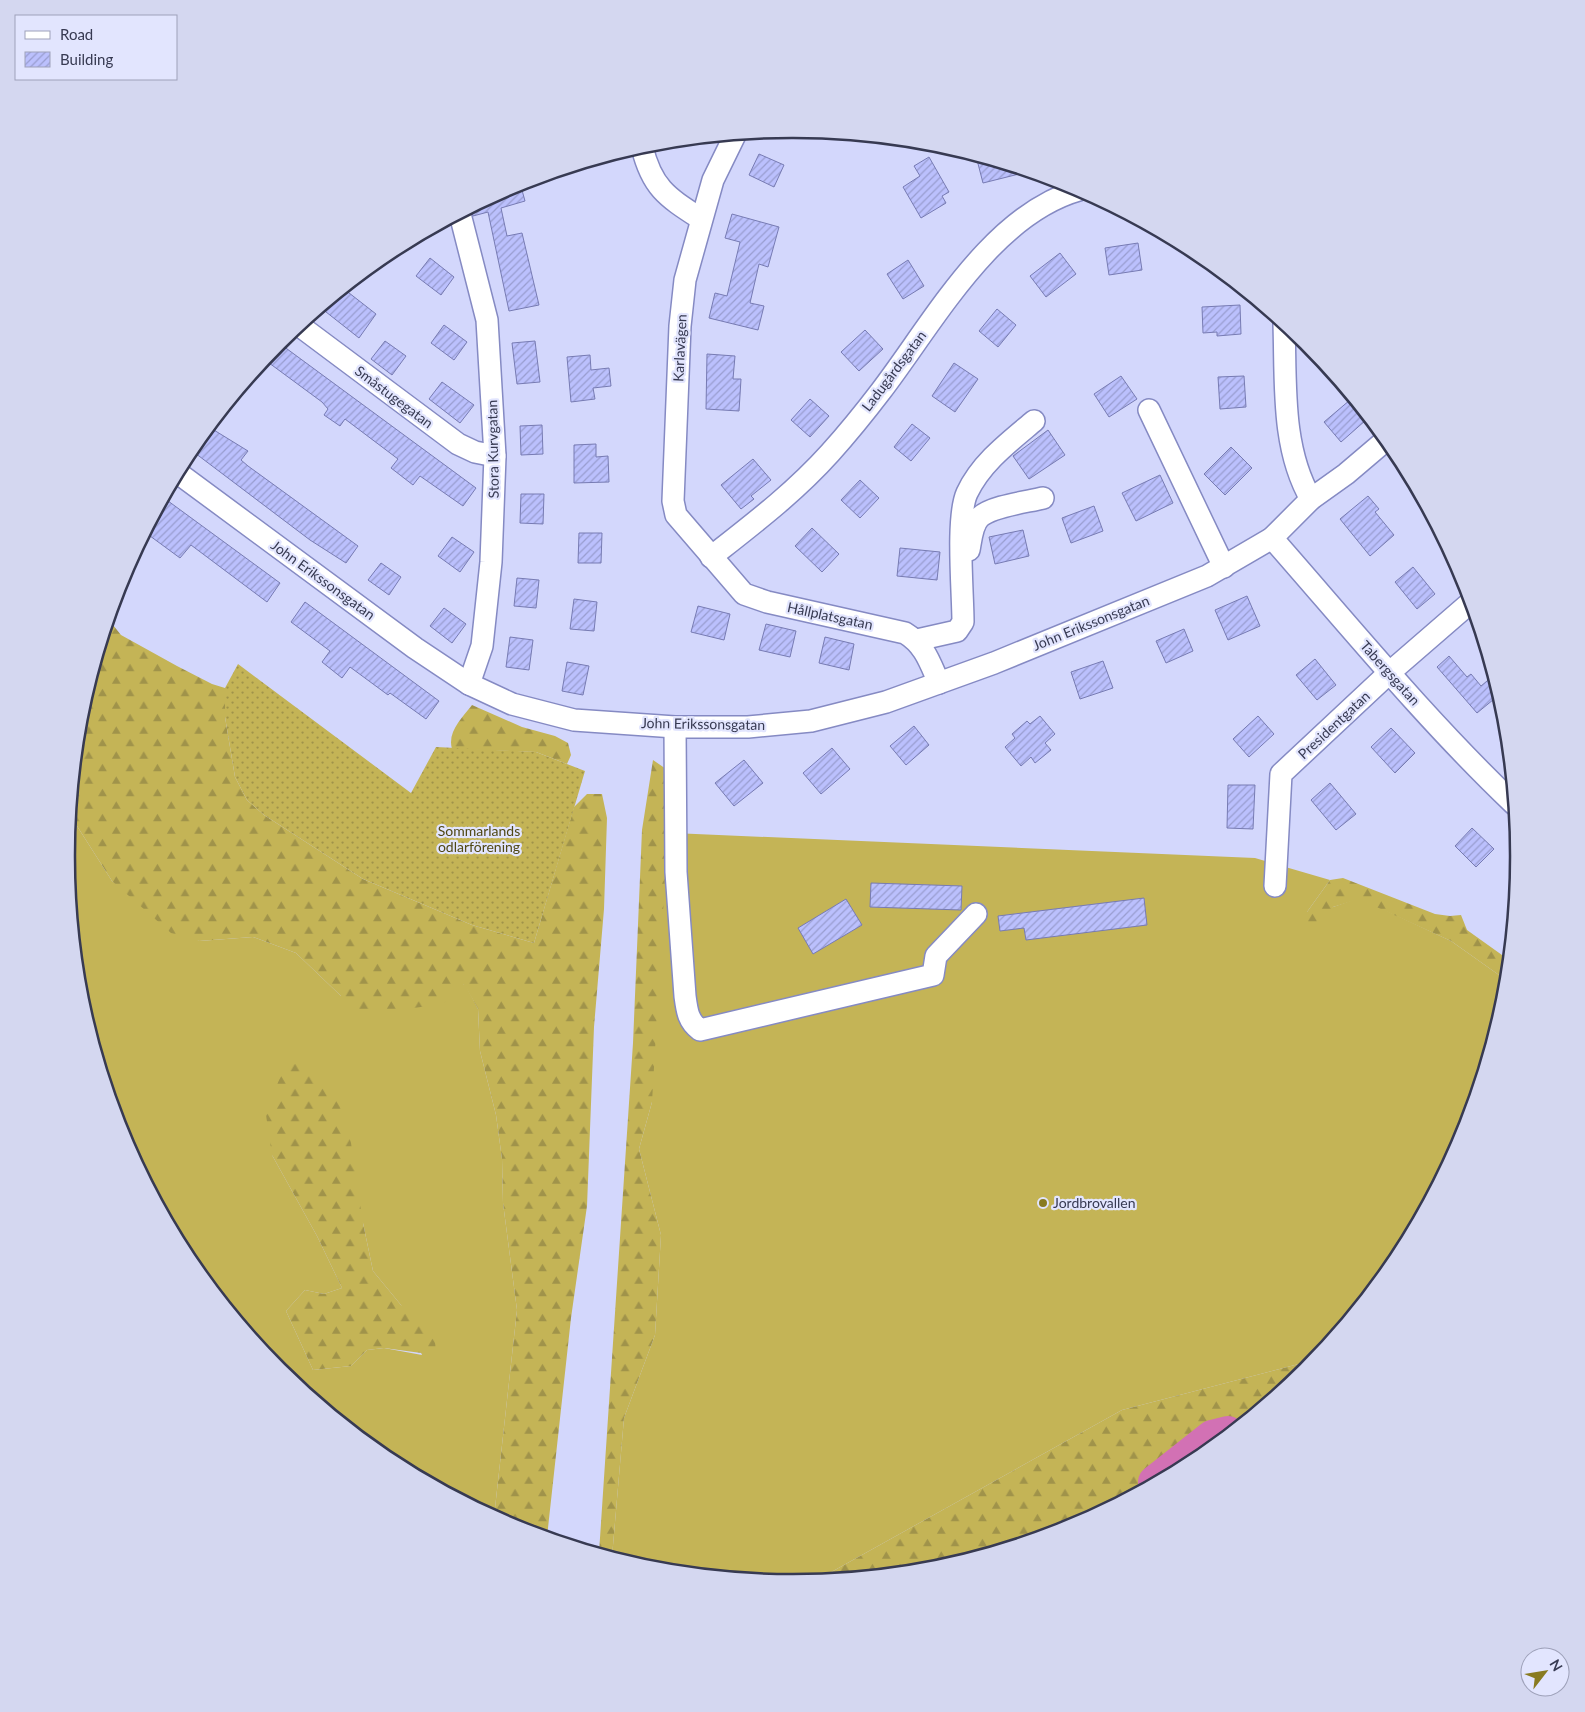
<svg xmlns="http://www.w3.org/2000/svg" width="1585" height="1712" font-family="Lato,sans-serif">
<defs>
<pattern id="forest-firs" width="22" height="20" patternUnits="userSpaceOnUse" patternTransform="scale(1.25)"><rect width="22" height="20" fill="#c4b456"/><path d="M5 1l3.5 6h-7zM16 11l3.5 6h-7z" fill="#a0934a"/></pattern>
<pattern id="garden-dots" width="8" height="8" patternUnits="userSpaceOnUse" patternTransform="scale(1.25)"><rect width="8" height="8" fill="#c4b456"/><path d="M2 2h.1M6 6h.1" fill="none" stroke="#a0934a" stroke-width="1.8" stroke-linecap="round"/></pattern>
<pattern id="building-hatch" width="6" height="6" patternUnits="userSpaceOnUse" patternTransform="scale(1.25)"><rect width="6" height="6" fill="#bbc0fd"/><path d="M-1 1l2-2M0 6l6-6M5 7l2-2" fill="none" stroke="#999dcf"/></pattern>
</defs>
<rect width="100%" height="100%" fill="#d3d7fc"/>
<!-- grass -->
<g fill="#c4b456" fill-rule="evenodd">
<path d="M70,815L112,881L199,941L253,937L296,953L341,996L465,984L478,1009L480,1051L496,1115L502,1159L503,1203L517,1310L495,1508L490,1514L389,1460L279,1369L201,1275L198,1261L186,1243L179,1242L121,1134L80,997L66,856ZM272,1155L363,1223L373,1271L401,1305L422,1355L384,1348L367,1350L351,1366L313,1370L286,1311L305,1290L324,1294L342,1288L317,1236Z"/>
<polygon points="650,832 1255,858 1330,880 1307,912 1333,907 1359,898 1451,941 1506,980 1505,998 1463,1134 1396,1260 1314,1360 1122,1410 817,1580 792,1582 734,1576 733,1574 651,1568 612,1557 624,1418 655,1335 661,1235 639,1149 652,1102"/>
</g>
<!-- forest -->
<g fill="url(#forest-firs)">
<polygon points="109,620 121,635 177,666 212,684 225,688 225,717 235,777 247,800 264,815 363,879 472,925 534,943 574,807 587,794 602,794 607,818 604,909 594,1027 587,1206 571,1318 547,1537 514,1527 490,1514 495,1508 517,1310 503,1203 502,1159 496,1115 480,1051 478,1009 464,984 443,1004 406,1009 363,1012 341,996 296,953 253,937 199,941 171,933 112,881 70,815 80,714"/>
<path d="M472,705L522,727L555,736L568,743L571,755L567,764L536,752L452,749C447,732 462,718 472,705Z"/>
<polygon points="653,760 669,771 667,844 652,1102 639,1149 661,1235 655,1335 624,1418 612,1557 599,1553 633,1043 642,830"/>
<polygon points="1343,878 1435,914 1450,916 1461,915 1467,930 1509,960 1506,980 1451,941 1359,899 1333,907 1312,926 1308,923 1307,912 1330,880"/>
<polygon points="294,1063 335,1090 351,1143 363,1223 373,1271 401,1305 435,1340 436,1355 384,1348 367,1350 351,1366 313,1370 286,1311 305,1290 324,1294 342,1288 317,1236 272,1155 266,1115 281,1074"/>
<polygon points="179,1242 186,1243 198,1261 201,1275 188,1259"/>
<polygon points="1314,1360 1306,1370 1196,1460 1070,1527 934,1568 817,1580 1122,1410"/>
</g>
<!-- garden -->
<polygon fill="url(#garden-dots)" points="238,664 411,793 436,747 536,752 585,771 534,943 472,925 363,879 264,815 247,800 235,777 225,717 225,688"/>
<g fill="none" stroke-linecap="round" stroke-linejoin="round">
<!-- river -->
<polyline stroke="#d271b4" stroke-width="34" points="1155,1482 1212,1437 1228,1433"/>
</g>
<!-- building -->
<g fill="url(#building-hatch)" stroke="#777bb3">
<polygon points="759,154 784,165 774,187 749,175"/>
<polygon points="976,156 983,159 1027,172 983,183"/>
<polygon points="929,157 949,192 942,196 946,203 921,218 903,187 920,176 914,166"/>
<polygon points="520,183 525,201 501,208 507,236 522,233 539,305 509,311 488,212 473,216 471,208"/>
<polygon points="732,214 779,227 768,267 759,264 750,303 764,306 758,330 709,318 715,293 727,296 740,242 725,238"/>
<polygon points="1138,243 1142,270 1109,275 1105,248"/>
<polygon points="1060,253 1076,274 1046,297 1030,276"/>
<polygon points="430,258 454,277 441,295 416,276"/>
<polygon points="908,260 924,286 903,299 887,274"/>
<polygon points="344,289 376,314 359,338 321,308"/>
<polygon points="1240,305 1241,334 1217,336 1217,332 1203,333 1202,307"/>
<polygon points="997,309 1016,325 998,347 979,331"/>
<polygon points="444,325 467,342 454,360 431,343"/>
<polygon points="865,330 883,349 859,371 841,352"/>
<polygon points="385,341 406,356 392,375 371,359"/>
<polygon points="535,341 540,382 517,384 512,343"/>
<polygon points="279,343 476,488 463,506 420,476 413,485 391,468 398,459 345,419 340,426 324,415 328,409 322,402 265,360"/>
<polygon points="707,354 735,356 733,379 741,379 739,411 706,409"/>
<polygon points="590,355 591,370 609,368 611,386 593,388 595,399 571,402 567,357"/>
<polygon points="954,363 978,379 955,412 932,396"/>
<polygon points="1121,376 1137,399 1109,417 1094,394"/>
<polygon points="1244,376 1246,407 1220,409 1218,377"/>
<polygon points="442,382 474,405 460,423 429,399"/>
<polygon points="810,399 829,416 810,437 791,420"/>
<polygon points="1350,400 1366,420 1341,442 1324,422"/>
<polygon points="912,424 930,438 911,461 894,447"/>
<polygon points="542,425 543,454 521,455 520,426"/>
<polygon points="209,427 248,451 241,460 248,466 358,546 346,563 310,540 191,450"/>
<polygon points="1048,430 1065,455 1029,479 1013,456"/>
<polygon points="596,444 596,457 608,456 609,482 574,483 574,445"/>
<polygon points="1231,447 1252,468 1225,495 1204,474"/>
<polygon points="753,459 771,480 751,496 754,499 741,509 721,485"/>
<polygon points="1160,475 1173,503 1136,521 1122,493"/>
<polygon points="860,480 879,498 860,518 841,500"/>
<polygon points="521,494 544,494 543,524 520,523"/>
<polygon points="1368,496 1379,509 1375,512 1394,535 1370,556 1340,519"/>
<polygon points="164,498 280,583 267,602 191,545 180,558 146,533"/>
<polygon points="1094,506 1103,531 1071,543 1062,518"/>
<polygon points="812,528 839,554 822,572 795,546"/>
<polygon points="1023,530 1029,556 995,564 989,537"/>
<polygon points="579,533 602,533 601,563 578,563"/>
<polygon points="452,537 474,552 460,572 438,556"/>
<polygon points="900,548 940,552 937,580 897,576"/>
<polygon points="381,563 401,577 389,595 368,580"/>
<polygon points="1413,567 1435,594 1417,609 1395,582"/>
<polygon points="517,578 539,580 536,608 514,606"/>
<polygon points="1247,596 1260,626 1228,640 1215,610"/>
<polygon points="574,599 597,602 594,631 570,629"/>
<polygon points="305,602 439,701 426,719 390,693 388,695 350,667 342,678 322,662 330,651 291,622"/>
<polygon points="698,606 730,614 724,640 691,632"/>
<polygon points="444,608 466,624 452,643 430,626"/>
<polygon points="766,624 796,631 790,657 759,650"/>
<polygon points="1184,629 1193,651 1166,663 1156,641"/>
<polygon points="510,637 533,640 529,670 506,667"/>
<polygon points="825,637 854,644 849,670 819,663"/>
<polygon points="1449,656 1467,677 1471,674 1481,686 1493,676 1499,695 1477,713 1437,667"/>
<polygon points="1315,659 1336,685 1317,700 1296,675"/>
<polygon points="1103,661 1113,688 1080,699 1071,672"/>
<polygon points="567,662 589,666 583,695 562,691"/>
<polygon points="1040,716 1055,734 1045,743 1051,750 1035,763 1031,757 1021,766 1005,747 1015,738 1012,734 1027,721 1030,724"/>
<polygon points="1258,716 1274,734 1249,757 1233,739"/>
<polygon points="914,726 929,745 906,765 890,746"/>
<polygon points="1391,728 1415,753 1395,773 1371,747"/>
<polygon points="832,748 850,769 821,794 803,773"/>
<polygon points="744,760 763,783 734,806 715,783"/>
<polygon points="1330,783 1356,814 1336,830 1311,800"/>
<polygon points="1228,785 1255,785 1253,829 1227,828"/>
<polygon points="1472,828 1494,849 1476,867 1455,846"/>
<polygon points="871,883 962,886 961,910 870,907"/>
<polygon points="1144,898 1147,925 1026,940 1024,928 1000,931 998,916"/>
<polygon points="846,899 862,925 813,954 798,928"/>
</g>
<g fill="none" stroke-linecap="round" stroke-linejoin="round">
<defs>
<g id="minor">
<path d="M735,135L713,180L685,280L680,326L673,501L676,515L744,594L767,602L905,633C925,645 930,663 939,683"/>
<path d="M642,147C652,188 667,197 701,219"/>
<polyline points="460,214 487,320 495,456 491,562 482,646 469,684"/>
<path d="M1284,324C1286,382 1281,448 1311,499"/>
<polyline points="300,326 458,444 475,452 495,456"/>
<polyline points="1149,410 1224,567"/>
<polyline points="178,473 415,648 469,684 512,704 574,720 675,727 748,727 811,721 886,702 994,663 1207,576 1272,538 1311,499 1346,474 1386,440"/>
<path d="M1272,538C1351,628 1427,721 1514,804"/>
<path d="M969,550C971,540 972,524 980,517C992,506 1027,502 1043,498"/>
<path d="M711,557C753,524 794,493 830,453C848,433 865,412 881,391C933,323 991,215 1079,190"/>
<path d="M917,640L957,631L963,622C963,593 956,517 967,493C981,463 1009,442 1034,421"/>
<path d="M675,727L676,872L685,996C687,1011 688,1021 700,1030L933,975L936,956L976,914"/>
<polyline points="1275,886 1281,774 1389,673 1471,602"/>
</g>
</defs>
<!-- minor casing -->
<use href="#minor" stroke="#858ac3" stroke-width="24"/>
<!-- minor -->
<use href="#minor" stroke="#fff" stroke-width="21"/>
</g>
<!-- markers -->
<circle fill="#897b20" stroke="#e2e5fe" stroke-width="2" cx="1043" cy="1203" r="5"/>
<g text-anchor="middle" stroke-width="4.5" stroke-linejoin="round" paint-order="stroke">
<!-- street labels -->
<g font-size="14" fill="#373a52" stroke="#e2e5fe">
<text transform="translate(680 348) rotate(-87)" y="5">Karlavägen</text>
<text transform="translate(894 371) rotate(-53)" y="5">Ladugårdsgatan</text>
<text transform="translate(394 397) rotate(37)" y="5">Småstugegatan</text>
<text transform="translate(493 449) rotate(-91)" y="5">Stora Kurvgatan</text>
<text transform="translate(323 580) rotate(36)" y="5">John Erikssonsgatan</text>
<text transform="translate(830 616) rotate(12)" y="5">Hållplatsgatan</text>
<text transform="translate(1091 623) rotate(-22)" y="5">John Erikssonsgatan</text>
<text transform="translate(1390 673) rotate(48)" y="5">Tabergsgatan</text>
<text transform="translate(703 724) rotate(1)" y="5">John Erikssonsgatan</text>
<text transform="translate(1334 725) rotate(-43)" y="5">Presidentgatan</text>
</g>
<!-- park labels -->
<g font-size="14" fill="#504815" stroke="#e2e5fe">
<text x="479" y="836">Sommarlands<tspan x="479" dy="16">odlarförening</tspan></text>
</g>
<!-- poi labels -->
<g font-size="14" fill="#373a52" stroke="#e2e5fe" text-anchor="start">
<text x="1053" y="1208">Jordbrovallen</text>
</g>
</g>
<!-- crop -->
<path d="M0 0H1585V1712H0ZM792 138H793A717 717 0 0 1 1510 855V857A717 717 0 0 1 793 1574H792A717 717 0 0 1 75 857V855A717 717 0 0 1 792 138Z" fill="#d4d7f0" fill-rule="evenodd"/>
<path fill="none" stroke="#373a52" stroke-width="2.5" d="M792 138H793A717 717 0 0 1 1510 855V857A717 717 0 0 1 793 1574H792A717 717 0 0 1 75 857V855A717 717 0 0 1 792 138Z"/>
<!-- legend -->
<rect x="15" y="15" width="162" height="65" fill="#e2e5fe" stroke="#9ea1b9"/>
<rect x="25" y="31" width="25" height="8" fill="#ffffff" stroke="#9ea1b9"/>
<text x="60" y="40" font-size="15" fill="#373a52">Road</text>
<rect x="25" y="52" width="25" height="15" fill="url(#building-hatch)" stroke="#9ea1b9"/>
<text x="60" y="65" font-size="15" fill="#373a52">Building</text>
<!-- north arrow -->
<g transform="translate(1545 1672) rotate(59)"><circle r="24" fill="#e2e5fe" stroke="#9ea1b9"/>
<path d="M0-4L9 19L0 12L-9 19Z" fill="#897b20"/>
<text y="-8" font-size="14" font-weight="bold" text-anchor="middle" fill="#373a52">N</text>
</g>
</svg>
